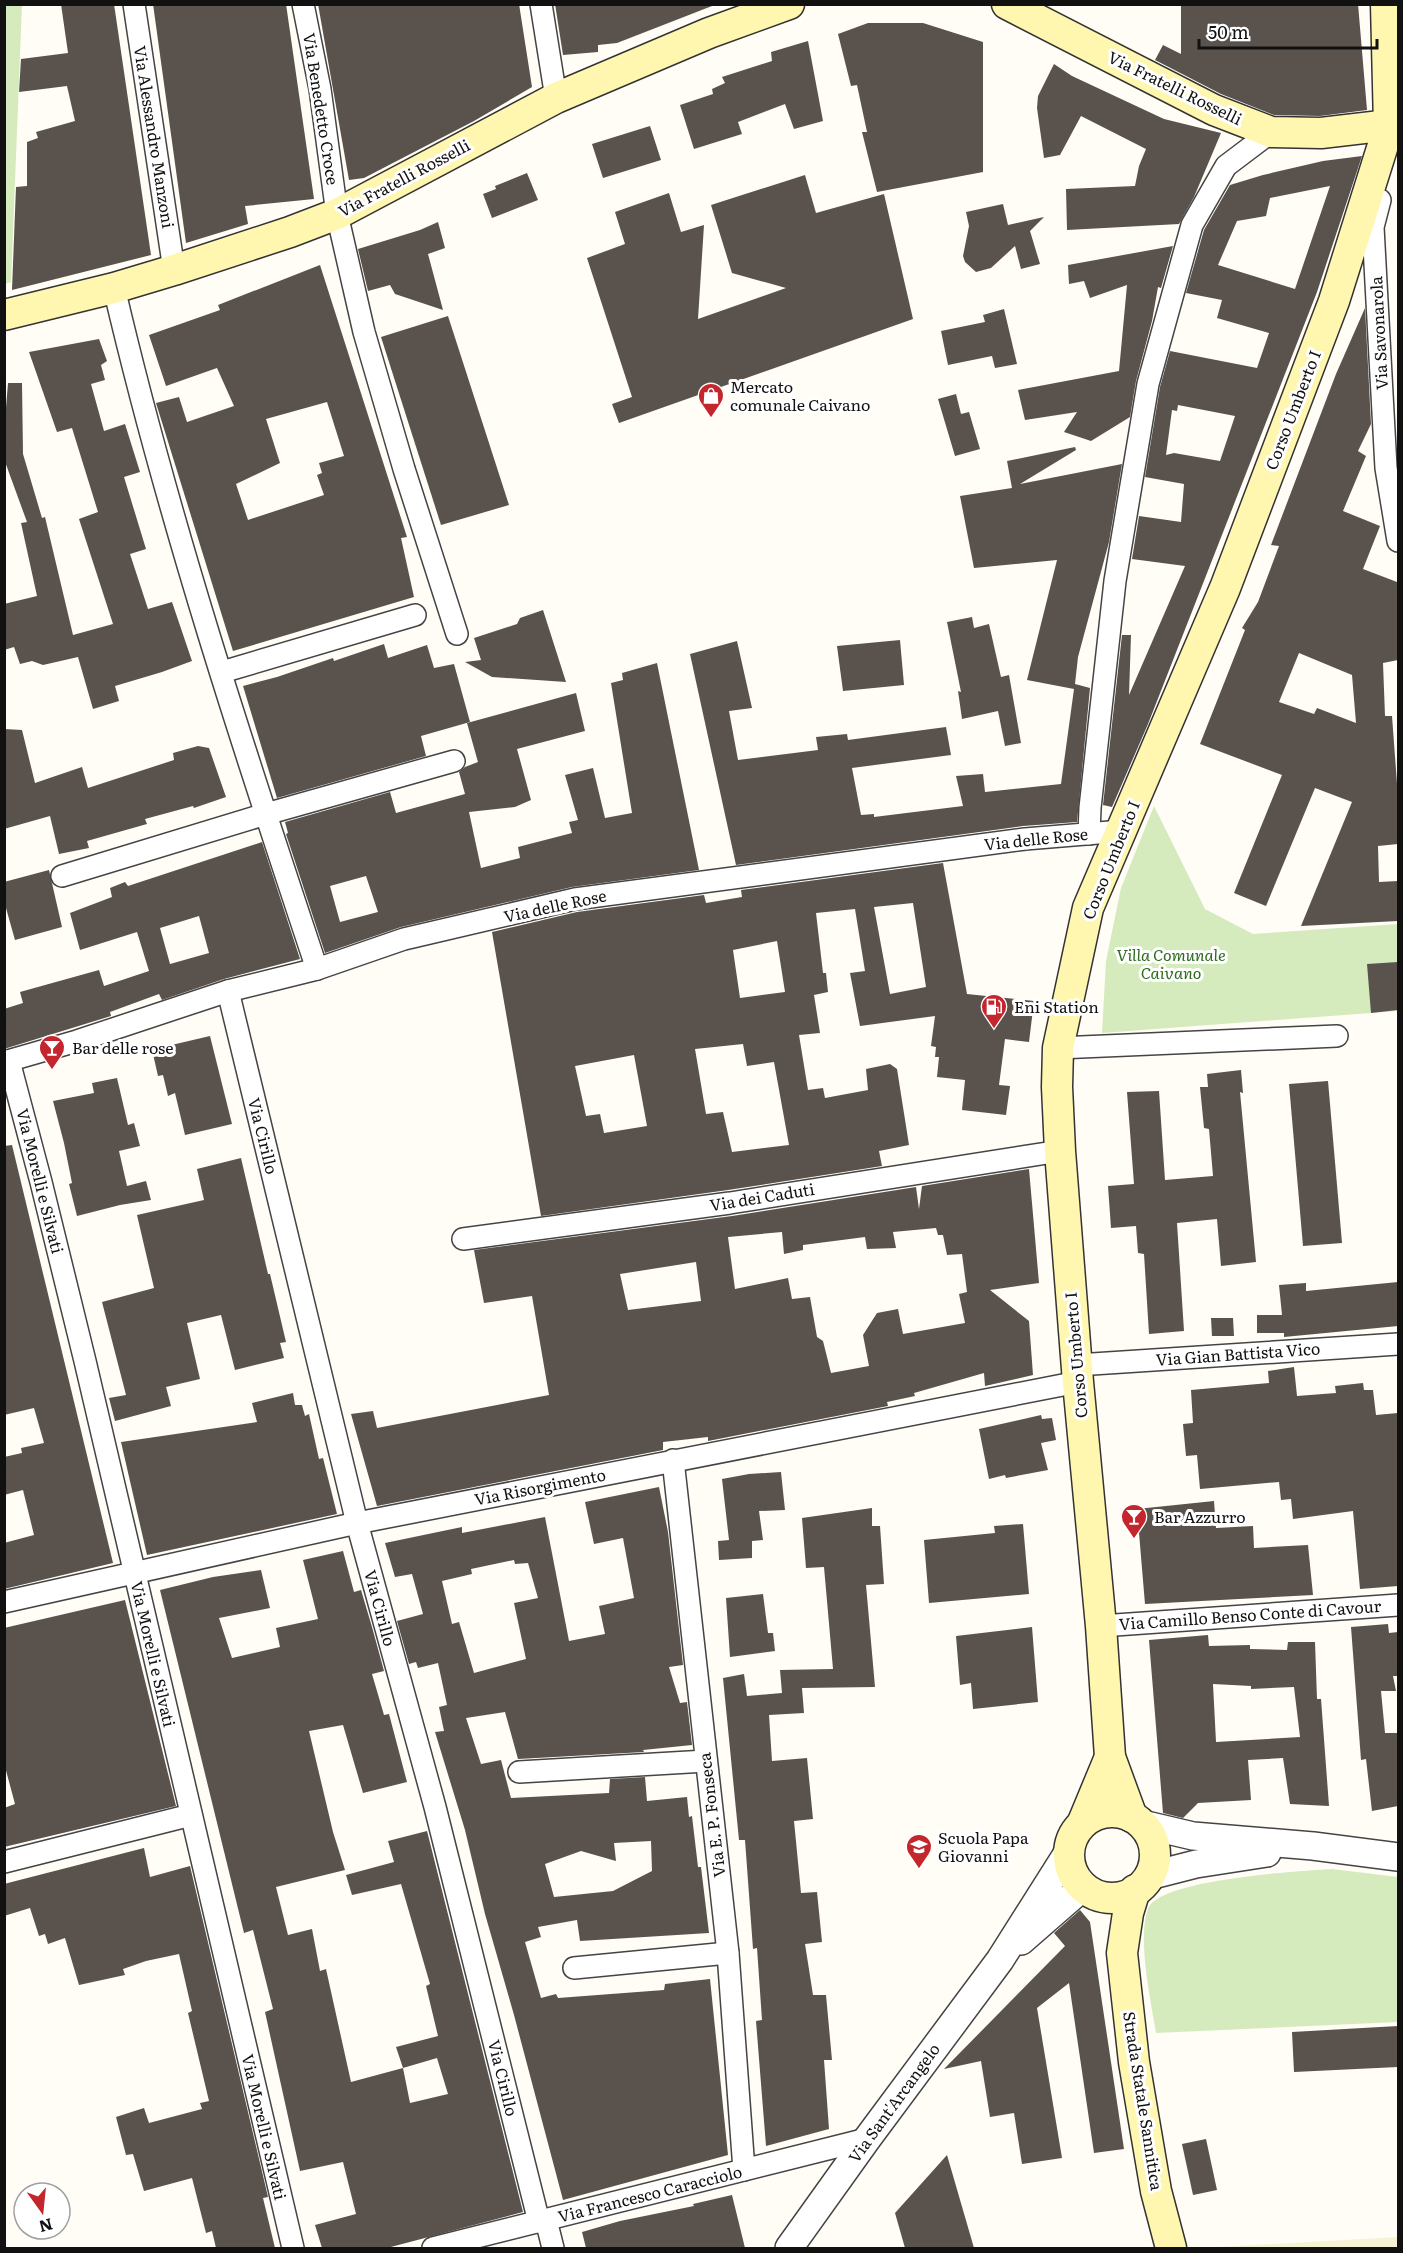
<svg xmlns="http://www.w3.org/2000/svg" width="1403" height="2253" font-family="Literata,serif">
<rect width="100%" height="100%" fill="#fffdf5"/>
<!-- farmland -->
<polygon fill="#f6f3d4" points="1398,2237 1398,2248 1201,2248"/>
<!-- green -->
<g fill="#d5ebbd">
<polygon points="5,4 22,5 11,282 5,284"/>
<polygon points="1154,806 1205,909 1253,934 1398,924 1398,1011 1102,1033 1106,961 1121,888"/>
<path d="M1332,1869L1398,1877V2022L1156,2033C1151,2000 1137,1940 1148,1909C1158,1879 1301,1871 1332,1869Z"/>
</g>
<!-- building -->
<g fill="#5a524d" fill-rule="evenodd">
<polygon points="61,4 114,4 151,255 12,290 16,187 27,186 27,142 38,138 36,132 75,121 67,86 19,92 21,59 68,53"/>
<polygon points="153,4 286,4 314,199 245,206 248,224 186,243"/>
<polygon points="318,4 519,4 532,87 474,121 364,178 349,180"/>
<polygon points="555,4 711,4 712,6 617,43 598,45 598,52 563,55"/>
<polygon points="1181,4 1358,4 1367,110 1320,116 1274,115 1221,94 1155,60 1163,45 1181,54"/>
<polygon points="868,23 923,23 983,42 983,172 877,192 862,132 867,132 857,85 851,86 838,34"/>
<polygon points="808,41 823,121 794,129 785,104 738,122 742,134 694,149 680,105 713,94 712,89 725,83 722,77 772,61 771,52"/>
<polygon points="1054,64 1072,76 1164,119 1221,133 1194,197 1179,224 1067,230 1066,189 1135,186 1139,166 1146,149 1081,116 1060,155 1044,158 1037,108 1038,96"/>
<polygon points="650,126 661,160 603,178 592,144"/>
<path d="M1362,156L1317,292L1148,724L1112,807L1103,805L1122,635H1131L1129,695L1185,566L1132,559L1139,516L1181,522L1184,484L1145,477L1160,387L1170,351L1257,368L1269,333L1217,318L1222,300L1186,293L1204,230L1230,185L1263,175L1323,161ZM1330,186L1295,289L1218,265L1237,221L1266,216L1270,198ZM1178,405L1235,416L1220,461L1174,453L1166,455L1172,410L1177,411Z"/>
<polygon points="527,173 538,200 492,218 483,194 496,189 495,186"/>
<polygon points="805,175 816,213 884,194 913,319 619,423 612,404 632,397 587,258 625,244 615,212 669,193 681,232 704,225 698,319 786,288 732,273 711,205"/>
<polygon points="1003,204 1008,225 1044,217 1030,231 1040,264 1021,269 1015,246 991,268 976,272 965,262 963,256 969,226 966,212"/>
<polygon points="438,222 445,248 428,254 443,310 395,294 390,285 368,291 358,249 420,230"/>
<polygon points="1173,246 1161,288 1158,287 1152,321 1136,381 1130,417 1091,441 1064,432 1077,412 1025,420 1018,390 1119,371 1127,285 1090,298 1084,281 1069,284 1068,265"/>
<path d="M320,265L407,537L401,538L414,597L233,651L156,403L179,397L187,422L234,406L217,368L166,386L149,335L220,310L218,305ZM327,402L344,456L319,463L322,473L317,475L324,495L248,520L236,484L280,463L266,419Z"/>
<path d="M1365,308L1371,424L1358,451L1366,456L1343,511L1380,526L1363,569L1397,582L1398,588V660L1383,663L1385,716H1392L1398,797V844L1378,846L1379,882L1398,881V921L1301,926L1352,802L1315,788L1266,906L1234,893L1282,775L1200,744L1245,630L1242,628L1258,602L1279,546L1271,545L1336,374ZM1299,653L1352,675L1356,723L1317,708L1314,714L1279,702Z"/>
<polygon points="1004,309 1017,364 995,368 992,356 948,365 941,331 985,322 983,315"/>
<polygon points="448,316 509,505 441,525 381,337"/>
<polygon points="99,339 107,361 101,365 105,380 91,384 104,431 125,424 140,472 124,477 146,549 130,554 148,609 172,602 192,661 162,672 115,686 119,701 93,709 78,657 43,665 32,661 20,664 14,647 4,650 4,604 37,596 21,523 27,522 4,459 4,432 8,383 22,383 23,454 42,518 45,517 73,635 113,624 79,519 98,512 72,428 57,432 29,352"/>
<polygon points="956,394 961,414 969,412 980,449 955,456 938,399"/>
<polygon points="1075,447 1076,450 1020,484 1122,464 1109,542 1078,657 1075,684 1090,688 1077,822 1023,826 736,865 690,654 737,641 752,708 729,711 738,760 818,750 816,737 847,734 848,740 946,727 951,755 852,768 861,815 874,814 874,817 963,806 956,776 983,774 985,792 1061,784 1074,689 1027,680 1057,560 974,568 960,496 1012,488 1007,461"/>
<polygon points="543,610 566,682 492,677 465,662 481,660 474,638 517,624 520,618"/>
<polygon points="972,617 974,628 989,624 1001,677 1009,675 1021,743 1005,746 998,711 962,719 958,691 961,692 947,622"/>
<polygon points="900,640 904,685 843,691 837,646"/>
<polygon points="384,644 388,658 427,645 434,668 454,664 470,722 421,736 426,756 277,798 243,686 277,677 333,658 334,661"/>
<path d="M657,663L699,870L572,887L401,927L325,953L286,834L288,833L285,822L390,792L396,813L465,794L459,772L465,767L478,762L467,723L576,693L585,731L517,749L531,800L515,807L469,812L481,868L520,858L518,847L572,833L569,822L578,820L565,775L593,768L605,818L632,813L611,683L623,680L622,673ZM366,876L378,912L340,922L330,886Z"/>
<polygon points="4,729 22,730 35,783 82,767 88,788 174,760 173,753 198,746 209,748 226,797 194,808 193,806 145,819 147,824 87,841 89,848 59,854 50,816 4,829"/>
<path d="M262,842L300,959L224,979L162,1000L159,994L110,1012L111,1016L4,1049V1009L23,1003L20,992L99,970L104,986L149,971L137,932L80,950L70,913L112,897L110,888L125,882L128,886ZM199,916L209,953L170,964L160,928Z"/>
<path d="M943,863L967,994L1034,1001L1029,1042L1005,1039L999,1085L1010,1086L1006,1115L962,1110L965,1080L937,1077L939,1057H935L936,1047L931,1046L935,1016L860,1026L850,973L865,971L855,909L816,913L823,973H826L828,992L814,995L820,1033L799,1035L808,1090L823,1088L825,1098L868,1090L866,1069L890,1064L897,1069L909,1145L879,1151L882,1166L728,1190L541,1216L492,932L577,912L704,895L706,903L742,897L741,890ZM913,903L926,987L890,994L874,907ZM777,941L785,992L740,998L733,950ZM743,1044L747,1066L774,1062L789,1145L732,1152L723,1112L706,1114L695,1049ZM634,1055L647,1126L604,1133L600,1114L586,1116L575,1066Z"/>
<polygon points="49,870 62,927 15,940 4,901 4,882"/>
<polygon points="1398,962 1398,1010 1371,1013 1367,964"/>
<polygon points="210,1036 232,1124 185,1135 175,1093 168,1096 163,1075 158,1076 153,1054 163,1051 163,1047"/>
<polygon points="1241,1070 1243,1093 1240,1092 1256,1262 1221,1266 1217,1219 1177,1223 1184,1331 1149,1334 1144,1254 1138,1253 1136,1226 1111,1228 1108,1186 1134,1184 1127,1092 1159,1091 1165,1180 1213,1176 1209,1129 1204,1128 1200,1087 1208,1087 1207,1074"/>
<polygon points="117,1078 128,1125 134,1123 140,1146 119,1151 127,1186 146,1181 151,1200 120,1205 77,1216 69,1184 72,1183 64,1143 53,1101 94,1093 92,1083"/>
<polygon points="1328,1081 1342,1243 1303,1246 1289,1084"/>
<polygon points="12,1145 113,1563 4,1589 4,1543 34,1535 23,1490 4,1495 4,1457 22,1453 21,1448 44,1443 34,1408 4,1415 4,1146"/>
<polygon points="241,1158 268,1274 270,1274 286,1342 280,1343 284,1358 235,1370 221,1315 187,1323 200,1379 166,1387 171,1406 115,1421 109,1398 126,1395 102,1302 154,1288 137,1215 204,1200 197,1169"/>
<path d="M1029,1169L1039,1283L990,1290L1029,1321L1033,1375L985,1386L984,1373L914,1393L915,1396L887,1402L888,1406L708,1441V1437L663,1442V1450L377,1506L351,1414L373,1411L377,1428L549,1395L532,1296L484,1303L474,1250L732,1216L916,1187L919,1209L922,1186ZM936,1228L938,1235H943L947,1255L962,1254L967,1292L959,1294L965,1323L903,1334L898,1309L877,1313L863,1335L869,1366L831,1373L823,1341L817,1337L810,1297L792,1299L788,1278L735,1289L728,1237L782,1232L784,1254L803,1250V1245L865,1237L867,1249L896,1248L893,1232ZM696,1262L701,1301L628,1310L620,1274Z"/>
<polygon points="1398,1282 1398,1326 1284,1337 1284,1333 1257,1333 1257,1315 1282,1315 1279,1285 1306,1283 1306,1291"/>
<polygon points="1211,1318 1233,1318 1234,1336 1212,1336"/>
<polygon points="1294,1367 1297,1396 1336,1393 1335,1386 1363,1383 1364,1390 1373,1390 1376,1415 1398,1413 1398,1586 1360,1589 1353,1511 1293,1519 1291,1499 1281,1500 1279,1482 1200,1489 1197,1455 1186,1456 1183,1424 1193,1423 1191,1390 1269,1383 1268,1371"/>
<polygon points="293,1393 295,1405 302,1405 305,1416 309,1414 319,1459 323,1458 337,1514 147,1555 121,1442 257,1422 252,1403"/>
<polygon points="1041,1415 1042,1419 1052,1418 1056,1440 1041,1443 1048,1470 1006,1478 1005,1475 989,1479 979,1429"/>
<polygon points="781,1472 785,1510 759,1511 763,1540 752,1541 752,1558 719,1560 718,1541 729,1540 722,1479 749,1474"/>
<path d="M659,1487L668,1532L683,1665L669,1667L680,1703L687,1702L692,1745L643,1750L644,1752L518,1759L505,1712L466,1718L481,1764L501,1760L511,1798L609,1793L610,1779L645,1777L647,1801L687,1797L689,1817L692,1816L698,1867H701L709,1933L580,1941L577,1920L538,1927L541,1937L525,1942L541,1998L556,1994L558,1998L664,1990L665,1984L710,1979L728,2155L563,2200L514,2015L485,1914L465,1830L435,1732L444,1731L439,1707L447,1705L438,1663L418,1668L416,1662L409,1664L397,1621L423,1614L412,1574L395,1577L385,1543L462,1527V1533L545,1517L569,1641L605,1634L599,1606L634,1598L623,1538L594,1544L585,1502ZM514,1560L515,1564L528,1563L538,1598L514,1603L526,1659L474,1673L459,1622L452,1624L442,1581L472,1574L471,1569ZM651,1841L652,1871L613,1891L554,1897L545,1864L581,1851L616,1861L614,1843Z"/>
<polygon points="1214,1501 1216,1528 1253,1526 1254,1548 1308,1545 1313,1595 1145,1604 1137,1509"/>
<polygon points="872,1508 872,1526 880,1526 884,1584 866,1585 875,1687 802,1688 804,1713 769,1715 772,1761 807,1758 813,1819 794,1821 801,1893 817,1892 822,1942 805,1944 813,1995 826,1995 832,2060 824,2060 829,2129 766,2146 756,2021 762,2020 757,1948 753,1949 745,1840 739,1840 723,1678 744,1674 747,1696 782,1693 780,1670 833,1669 824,1567 806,1568 802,1518"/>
<polygon points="1023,1524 1029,1594 929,1603 924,1540 995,1533 994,1526"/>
<path d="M343,1551L354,1592L361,1590L372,1627L384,1671L372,1674L384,1715L389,1714L407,1782L363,1793L343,1725L309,1731L333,1832L345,1870L276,1887L288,1935L312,1929L320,1971L326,1969L351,2082L403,2068L396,2047L438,2036L426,1986L430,1984L401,1884L352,1895L346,1875L394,1862L388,1841L427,1831L523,2212L387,2248H322L315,2225L356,2214L343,2162L300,2171L265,2012L273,2009L253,1930L244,1933L160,1590L213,1577L261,1570L270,1608L219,1618L232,1658L280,1647L276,1628L318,1619L303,1560ZM437,2058L448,2094L410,2103L403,2068Z"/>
<polygon points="763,1594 768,1633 773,1633 775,1651 730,1657 726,1598"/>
<polygon points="125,1600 176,1806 4,1847 4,1808 15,1804 4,1763 4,1628"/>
<polygon points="1388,1624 1389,1633 1398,1632 1398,1676 1393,1676 1396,1691 1381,1691 1385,1733 1398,1733 1398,1806 1372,1811 1366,1759 1361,1760 1351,1627"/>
<polygon points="1032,1627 1038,1702 973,1709 971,1683 960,1685 956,1636"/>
<path d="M1208,1635L1209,1646L1250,1645V1649L1287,1650L1288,1642H1315L1317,1699H1321L1329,1806L1290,1804L1283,1758L1248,1760L1251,1800L1198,1803L1183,1818L1163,1813L1149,1640ZM1213,1684L1251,1686V1689L1294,1687L1300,1737L1216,1742Z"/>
<polygon points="144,1848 150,1877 190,1866 268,2197 263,2198 275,2248 216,2248 212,2231 206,2233 192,2178 144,2191 133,2154 126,2155 116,2117 144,2108 149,2123 202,2109 200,2103 209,2101 188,2013 192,2011 179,1954 146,1961 123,1969 125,1975 79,1985 65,1938 48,1944 45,1934 39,1936 30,1908 4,1916 4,1884"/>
<polygon points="1080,1910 1090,1922 1124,2149 1094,2153 1069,1983 1037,2008 1062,2158 1022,2164 1014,2113 990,2117 981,2061 944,2069 1065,1946 1054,1933"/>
<polygon points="1398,2026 1398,2067 1294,2072 1292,2032"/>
<polygon points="1206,2139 1217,2190 1193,2195 1182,2144"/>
<polygon points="947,2155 974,2248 905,2248 895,2213"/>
<polygon points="732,2195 745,2248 586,2248 582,2232 620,2221 694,2206 693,2204"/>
</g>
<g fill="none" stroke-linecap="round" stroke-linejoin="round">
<defs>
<g id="minor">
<polyline points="134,4 174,270"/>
<polyline points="303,4 320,89 337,214 364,332 404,469 457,634"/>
<polyline points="541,4 556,98"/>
<polyline points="1380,200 1373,227 1386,468 1398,541"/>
<path d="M114,288C168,519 242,744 317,969"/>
<polyline points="222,672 415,615"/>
<polyline points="1089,834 1090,808 1115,581 1148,384 1192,225 1226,166 1271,132"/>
<polyline points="62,876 266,814 454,761"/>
<polyline points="228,991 357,1523 435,1807 539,2222"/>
<polyline points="1058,1048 1337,1036"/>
<polyline points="9,1061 41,1182 85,1361 293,2248"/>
<polyline points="4,1062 77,1041 228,991 317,969 404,939 575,899 1025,839 1122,831"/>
<polyline points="463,1239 730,1203 1060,1151"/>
<polyline points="1077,1365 1398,1344"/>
<polyline points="673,1460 728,1953 744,2170"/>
<polyline points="4,1602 357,1523 1078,1382"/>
<polyline points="1101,1626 1398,1605"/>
<polyline points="519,1772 706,1761"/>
<polyline points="4,1862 191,1815"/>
<polyline points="574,1968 728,1953"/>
<polyline points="546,2220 553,2248"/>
<polyline points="433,2248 867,2139"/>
</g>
<g id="tertiary">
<polyline points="1142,1824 1193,1836 1313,1846 1398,1857"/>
<polyline points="1149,1876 1196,1864 1267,1853"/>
<polyline points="1021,1941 1083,1887"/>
<polyline points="789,2248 867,2139 1000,1960 1069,1851"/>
</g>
<g id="secondary">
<polyline points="1007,4 1214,110 1271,132 1321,133 1398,124"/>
<polyline points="4,315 114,288 174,270 290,232 337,214 556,98 709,33 789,4"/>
<circle cx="1112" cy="1855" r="43"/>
<polyline points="1132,1817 1110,1757 1101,1626 1078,1382 1060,1151 1057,1087 1058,1048 1088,908 1225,588 1334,301 1389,126 1386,4"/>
<polyline points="1083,1822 1110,1757"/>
<polyline points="1135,1890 1128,1913 1122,1953 1134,2062 1156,2191 1171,2248"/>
</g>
</defs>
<!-- minor casing -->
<use href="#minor" stroke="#444" stroke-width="24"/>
<!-- tertiary casing -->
<use href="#tertiary" stroke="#444" stroke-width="30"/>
<!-- secondary casing -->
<use href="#secondary" stroke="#333" stroke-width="33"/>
<!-- minor -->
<use href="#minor" stroke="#fff" stroke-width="21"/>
<!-- tertiary -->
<use href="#tertiary" stroke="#fff" stroke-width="27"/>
<!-- secondary -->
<use href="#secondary" stroke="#fff6b0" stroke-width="30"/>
</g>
<!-- icons -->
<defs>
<symbol id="shop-pin" viewBox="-11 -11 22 30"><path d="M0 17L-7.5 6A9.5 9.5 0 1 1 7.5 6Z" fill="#c4262e" stroke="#fff"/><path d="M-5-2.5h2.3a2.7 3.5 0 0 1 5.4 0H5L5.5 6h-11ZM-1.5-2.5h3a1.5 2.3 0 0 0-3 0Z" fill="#fff"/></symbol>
<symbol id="fuel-pin" viewBox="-11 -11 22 30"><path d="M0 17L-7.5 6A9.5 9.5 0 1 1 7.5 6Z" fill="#c4262e" stroke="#fff"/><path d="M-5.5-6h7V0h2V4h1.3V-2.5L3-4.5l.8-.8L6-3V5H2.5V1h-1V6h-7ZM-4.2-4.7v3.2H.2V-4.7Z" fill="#fff"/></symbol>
<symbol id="bar-pin" viewBox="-11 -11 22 30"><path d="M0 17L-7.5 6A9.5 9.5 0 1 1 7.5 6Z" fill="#c4262e" stroke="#fff"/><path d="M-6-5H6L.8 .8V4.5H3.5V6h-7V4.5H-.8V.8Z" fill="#fff"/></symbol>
<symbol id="school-pin" viewBox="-11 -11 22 30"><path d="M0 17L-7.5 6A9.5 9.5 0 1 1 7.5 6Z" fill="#c4262e" stroke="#fff"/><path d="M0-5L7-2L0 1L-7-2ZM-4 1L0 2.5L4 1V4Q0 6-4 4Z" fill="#fff"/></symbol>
</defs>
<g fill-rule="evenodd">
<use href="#shop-pin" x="696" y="381" width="30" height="40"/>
<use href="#fuel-pin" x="979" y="992" width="30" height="40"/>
<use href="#bar-pin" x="37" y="1033" width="30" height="40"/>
<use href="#bar-pin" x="1119" y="1502" width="30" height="40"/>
<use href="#school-pin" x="904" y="1832" width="30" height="40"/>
</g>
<g text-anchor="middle" stroke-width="6" stroke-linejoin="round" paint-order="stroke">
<!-- street labels -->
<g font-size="16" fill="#111" stroke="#fff">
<text transform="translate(1175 88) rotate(26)" y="6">Via Fratelli Rosselli</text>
<text transform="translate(321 109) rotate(81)" y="6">Via Benedetto Croce</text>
<text transform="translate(154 137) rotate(81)" y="6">Via Alessandro Manzoni</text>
<text transform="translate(404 178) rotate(-28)" y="6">Via Fratelli Rosselli</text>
<text transform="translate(1379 333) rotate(-93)" y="6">Via Savonarola</text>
<text transform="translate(1293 410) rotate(-69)" y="6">Corso Umberto I</text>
<text transform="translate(1036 839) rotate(-6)" y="6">Via delle Rose</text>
<text transform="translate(1111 860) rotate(-68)" y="6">Corso Umberto I</text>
<text transform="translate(555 906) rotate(-12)" y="6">Via delle Rose</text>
<text transform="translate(263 1136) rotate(76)" y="6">Via Cirillo</text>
<text transform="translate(40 1181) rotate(76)" y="6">Via Morelli e Silvati</text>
<text transform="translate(762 1197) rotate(-9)" y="6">Via dei Caduti</text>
<text transform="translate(1238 1354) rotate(-4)" y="6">Via Gian Battista Vico</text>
<text transform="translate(1076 1355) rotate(-95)" y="6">Corso Umberto I</text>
<text transform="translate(540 1487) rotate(-11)" y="6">Via Risorgimento</text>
<text transform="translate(380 1608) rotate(75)" y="6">Via Cirillo</text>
<text transform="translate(1250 1615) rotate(-4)" y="6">Via Camillo Benso Conte di Cavour</text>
<text transform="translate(153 1654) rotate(77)" y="6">Via Morelli e Silvati</text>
<text transform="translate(712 1815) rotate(-97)" y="6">Via E. P. Fonseca</text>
<text transform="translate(503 2078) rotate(76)" y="6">Via Cirillo</text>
<text transform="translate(1143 2101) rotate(81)" y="6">Strada Statale Sannitica</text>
<text transform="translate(894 2103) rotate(-54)" y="6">Via Sant'Arcangelo</text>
<text transform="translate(264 2127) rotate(77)" y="6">Via Morelli e Silvati</text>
<text transform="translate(650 2194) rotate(-14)" y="6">Via Francesco Caracciolo</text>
</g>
<!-- poi labels -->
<g font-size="16" fill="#111" stroke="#fff" text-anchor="start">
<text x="730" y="393">Mercato<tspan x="730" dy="18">comunale Caivano</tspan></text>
<text x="1014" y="1013">Eni Station</text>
<text x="72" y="1054">Bar delle rose</text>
<text x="1154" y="1523">Bar Azzurro</text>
<text x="938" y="1844">Scuola Papa<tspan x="938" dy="18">Giovanni</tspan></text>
</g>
<!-- park labels -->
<g font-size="16" font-style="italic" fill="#2f6b1f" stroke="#fff">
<text x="1171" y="961">Villa Comunale<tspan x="1171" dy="18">Caivano</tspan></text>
</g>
</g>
<!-- border -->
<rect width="1403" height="2253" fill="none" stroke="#111111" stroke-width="12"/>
<!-- north arrow -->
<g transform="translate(42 2211) rotate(165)"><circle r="28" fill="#ffffff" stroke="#a0a0a0" stroke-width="1.5"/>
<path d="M0-4.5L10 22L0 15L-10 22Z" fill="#c4262e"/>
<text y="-9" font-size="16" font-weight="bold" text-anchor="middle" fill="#111111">N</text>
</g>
<!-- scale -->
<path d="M1199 39v9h178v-9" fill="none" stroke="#111111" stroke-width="3"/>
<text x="1208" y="39" font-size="18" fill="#111111" stroke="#ffffff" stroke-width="4.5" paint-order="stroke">50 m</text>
</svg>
